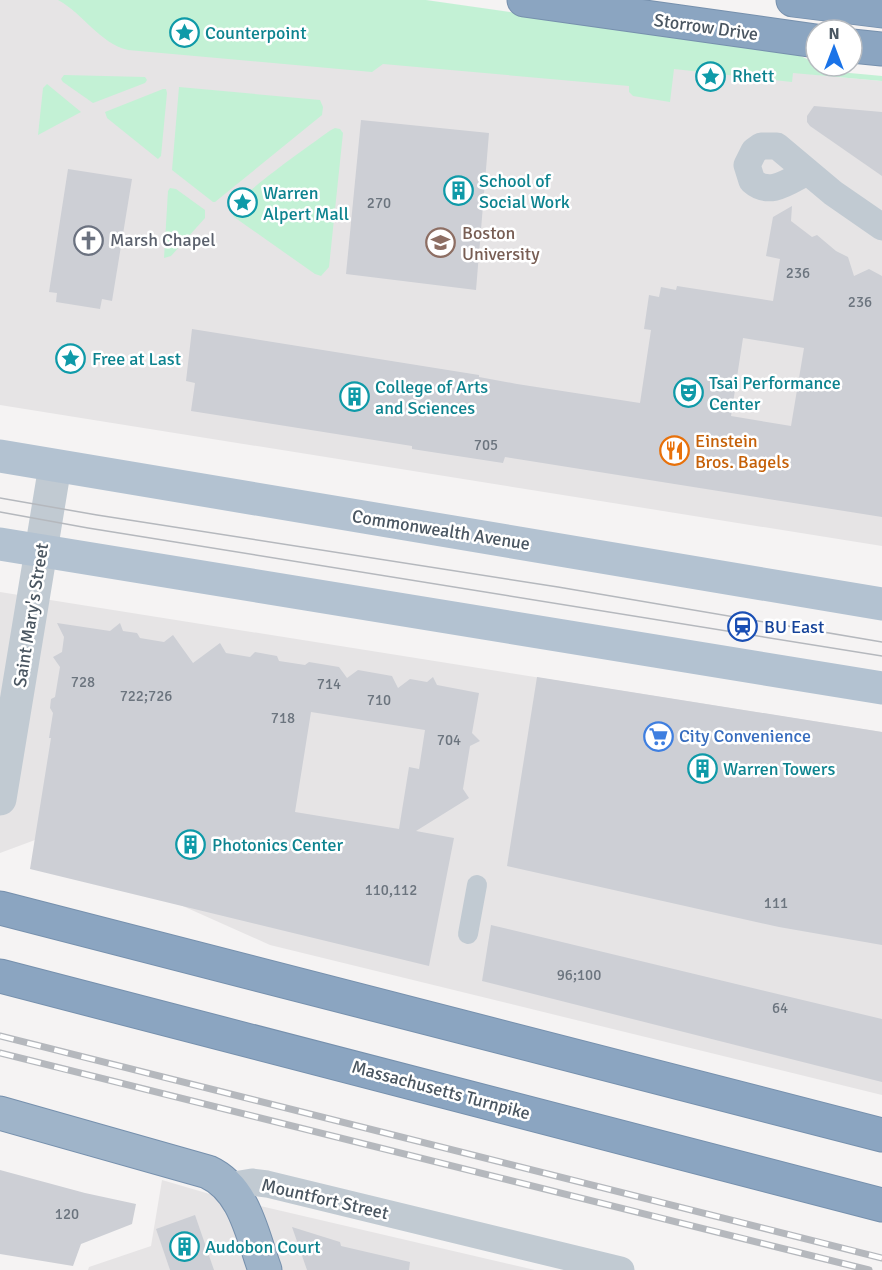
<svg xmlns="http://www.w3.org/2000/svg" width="882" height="1270" font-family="Signika,sans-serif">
<rect width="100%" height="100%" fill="#f5f3f3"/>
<!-- education -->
<g fill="#e6e4e5">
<polygon points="0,0 258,0 826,76 882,81 882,546 0,405"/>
<polygon points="0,592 882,732 882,1095 270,945 35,840 0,853"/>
<polygon points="162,1180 213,1195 535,1270 88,1270 89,1267 151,1246"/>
</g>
<!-- green -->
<g fill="#c3f1d5">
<path d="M58,0H426L794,53L816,63V66H824L839,72L882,76V81L793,73L792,82L674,69L670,102L633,96L629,92V86L383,64L372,72L128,50C99,43 84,14 58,0Z"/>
<polygon points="64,75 145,77 147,80 145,83 93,103 63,82 61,79"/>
<polygon points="47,84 81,112 38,135 43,88"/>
<polygon points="179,87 320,100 323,107 322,115 215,202 213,202 172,170"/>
<polygon points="163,89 166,89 167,93 161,156 158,159 107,118 105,112"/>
<path d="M335,128L340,129L343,133L329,267L321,276L315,274L234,217L231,211C241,193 310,145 331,130Z"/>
<polygon points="170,188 176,189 205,210 205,218 171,256 164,258 168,191"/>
</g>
<!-- building -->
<g fill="#cdcfd5" fill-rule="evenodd">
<polygon points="814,106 882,112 882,176 810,126 807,122 807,116"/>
<polygon points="361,120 489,133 476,290 346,274"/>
<polygon points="68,169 132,179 112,301 102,299 100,309 56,302 57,293 49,292"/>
<path d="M792,206L791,221L812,237L817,235L836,251L848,257L854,276L869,269L882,276V517L505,457L503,463L412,449V446L191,411L195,383L186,381L192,329L479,375V377L517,384L640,403L651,330L644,329L649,295L659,297L661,287L676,290L677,286L773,301L780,259L766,256L773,217ZM743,338L804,348L791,426L731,416Z"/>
<path d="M57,623L110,631L120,623L123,631L137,633L140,638L164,642L173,635L193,663L220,643L226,653L250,657L255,652L277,656L279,661L305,665L309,662L339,667L347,678L358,670L392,676L398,688L410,679L427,682L433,677L437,685L479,693L472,733L480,741L470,746L463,789L469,798L416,831L454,838L429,966L30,869L51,738H49L53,713L50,708L51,699L55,697L60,667L53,657L62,652L64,637ZM311,712L425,730L419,769L409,767L399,829L295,812Z"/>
<polygon points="537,677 882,732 882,945 779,927 507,866"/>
<polygon points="491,925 882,1019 882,1082 482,981"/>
<polygon points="0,1170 85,1193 136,1204 132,1224 81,1244 73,1266 0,1254"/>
<polygon points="195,1215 214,1270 170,1270 156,1229"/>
<polygon points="292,1227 340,1242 341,1246 410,1262 409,1270 307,1270"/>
</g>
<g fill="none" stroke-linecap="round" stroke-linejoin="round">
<defs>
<path id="trunk" d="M0,1113L208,1172C245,1189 252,1235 265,1270"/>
<g id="motorway">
<polyline points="524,0 816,41"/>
<polyline points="793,0 882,11"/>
<polyline points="852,46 882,49"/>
<polyline points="0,908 882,1135"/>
<polyline points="0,976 882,1205"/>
</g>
</defs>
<!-- trunk casing -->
<use href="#trunk" stroke="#7690ad" stroke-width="35"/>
<!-- motorway casing -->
<use href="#motorway" stroke="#7690ad" stroke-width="35"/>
<!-- pedestrian -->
<polyline stroke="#c1cad2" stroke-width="20" points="468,934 477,885"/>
<!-- minor -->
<g stroke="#c1cad2" stroke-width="27">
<path d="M807,172C789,181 770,197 752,181L747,165L754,151L761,146H777L833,193L882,227"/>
<polyline points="228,1186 252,1182 267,1184 621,1270"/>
</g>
<!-- tertiary -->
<polyline stroke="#c1cad2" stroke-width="33" points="0,799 55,466"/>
<!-- primary -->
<g stroke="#b3c2d1" stroke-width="33">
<polyline points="0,456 882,604"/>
<polyline points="0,544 882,688"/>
</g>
<!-- trunk -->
<use href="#trunk" stroke="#9fb4c9" stroke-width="33"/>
<!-- motorway -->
<use href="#motorway" stroke="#8ba5c1" stroke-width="33"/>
<!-- tram -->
<g stroke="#b5b8bd" stroke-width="1.5">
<polyline points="0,498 97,515 558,587 882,642"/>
<polyline points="0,512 88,528 882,656"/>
</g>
<defs>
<g id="rail">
<polyline points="0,1036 882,1258"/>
<polyline points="0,1053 869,1270"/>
</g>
</defs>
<!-- rail casing -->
<use href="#rail" stroke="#b5b8bd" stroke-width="7"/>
<!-- rail -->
<use href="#rail" stroke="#fff" stroke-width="4.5" stroke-dasharray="14" stroke-linecap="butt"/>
</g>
<!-- icons -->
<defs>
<symbol id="sight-ring" viewBox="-11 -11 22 22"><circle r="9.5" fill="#fff" stroke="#0f9aa8" stroke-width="1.5"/><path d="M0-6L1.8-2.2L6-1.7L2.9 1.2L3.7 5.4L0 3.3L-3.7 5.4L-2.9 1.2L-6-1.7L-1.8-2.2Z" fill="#0f9aa8"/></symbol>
<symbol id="building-ring" viewBox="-11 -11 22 22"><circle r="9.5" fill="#fff" stroke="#0f9aa8" stroke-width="1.5"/><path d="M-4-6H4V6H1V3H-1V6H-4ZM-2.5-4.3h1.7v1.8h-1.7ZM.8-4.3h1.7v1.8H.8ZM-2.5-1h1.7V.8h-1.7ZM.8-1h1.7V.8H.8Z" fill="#0f9aa8"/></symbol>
<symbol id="church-ring" viewBox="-11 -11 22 22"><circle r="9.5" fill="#fff" stroke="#6b7280" stroke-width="1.5"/><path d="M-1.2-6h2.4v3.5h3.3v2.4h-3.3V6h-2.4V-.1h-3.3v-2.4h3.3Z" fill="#6b7280"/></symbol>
<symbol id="university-ring" viewBox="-11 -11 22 22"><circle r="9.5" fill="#fff" stroke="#8d6e63" stroke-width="1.5"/><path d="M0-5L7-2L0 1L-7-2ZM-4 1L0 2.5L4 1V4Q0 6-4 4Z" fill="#8d6e63"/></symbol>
<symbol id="theatre-ring" viewBox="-11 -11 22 22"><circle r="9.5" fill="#fff" stroke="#0f9aa8" stroke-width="1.5"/><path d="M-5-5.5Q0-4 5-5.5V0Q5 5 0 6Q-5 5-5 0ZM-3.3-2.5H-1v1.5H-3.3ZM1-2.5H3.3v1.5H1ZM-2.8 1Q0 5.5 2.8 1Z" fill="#0f9aa8"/></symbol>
<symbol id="restaurant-ring" viewBox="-11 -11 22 22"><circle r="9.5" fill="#fff" stroke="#e8710a" stroke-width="1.5"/><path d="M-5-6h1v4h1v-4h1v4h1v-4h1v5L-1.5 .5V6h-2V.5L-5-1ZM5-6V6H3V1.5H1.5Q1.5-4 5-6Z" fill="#e8710a"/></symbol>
<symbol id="station-ring" viewBox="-11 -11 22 22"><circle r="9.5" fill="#fff" stroke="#1a4fb4" stroke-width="1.5"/><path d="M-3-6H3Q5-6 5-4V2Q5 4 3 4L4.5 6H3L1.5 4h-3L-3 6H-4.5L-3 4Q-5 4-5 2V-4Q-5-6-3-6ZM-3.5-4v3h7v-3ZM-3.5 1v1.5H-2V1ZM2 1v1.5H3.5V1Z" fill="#1a4fb4"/></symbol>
<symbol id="supermarket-ring" viewBox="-11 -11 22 22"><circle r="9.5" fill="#fff" stroke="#3f7fe0" stroke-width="1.5"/><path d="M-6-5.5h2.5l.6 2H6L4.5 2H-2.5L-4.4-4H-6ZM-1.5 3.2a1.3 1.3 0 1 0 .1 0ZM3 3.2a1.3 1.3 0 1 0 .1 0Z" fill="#3f7fe0"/></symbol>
</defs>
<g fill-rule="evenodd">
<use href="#sight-ring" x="168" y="16" width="33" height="33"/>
<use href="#sight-ring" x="694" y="60" width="33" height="33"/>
<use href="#building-ring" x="442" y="174" width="33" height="33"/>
<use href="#sight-ring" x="226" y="186" width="33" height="33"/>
<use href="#church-ring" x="72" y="224" width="33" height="33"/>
<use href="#university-ring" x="424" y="226" width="33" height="33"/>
<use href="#sight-ring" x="54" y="342" width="33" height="33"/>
<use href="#theatre-ring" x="672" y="376" width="33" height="33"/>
<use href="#building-ring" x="338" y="380" width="33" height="33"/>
<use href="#restaurant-ring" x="658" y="434" width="33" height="33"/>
<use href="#station-ring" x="726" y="610" width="33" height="33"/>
<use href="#supermarket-ring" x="642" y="720" width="33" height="33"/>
<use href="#building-ring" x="686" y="752" width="33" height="33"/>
<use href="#building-ring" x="174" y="828" width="33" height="33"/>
<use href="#building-ring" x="168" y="1230" width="33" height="33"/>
</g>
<g text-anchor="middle" stroke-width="5" stroke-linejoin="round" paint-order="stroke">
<!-- number labels -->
<g font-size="15" fill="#6b747e">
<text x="379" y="208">270</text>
<text x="798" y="278">236</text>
<text x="860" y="307">236</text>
<text x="486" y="450">705</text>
<text x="83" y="687">728</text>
<text x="329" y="689">714</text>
<text x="146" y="701">722;726</text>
<text x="379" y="705">710</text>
<text x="283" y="723">718</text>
<text x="449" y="745">704</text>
<text x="391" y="895">110,112</text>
<text x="776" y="908">111</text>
<text x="579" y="980">96;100</text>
<text x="780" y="1013">64</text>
<text x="67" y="1219">120</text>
</g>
<!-- street labels -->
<g font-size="18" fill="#4a5661" stroke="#fff">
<text transform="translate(706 27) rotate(8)" y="6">Storrow Drive</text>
<text transform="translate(441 530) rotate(9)" y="6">Commonwealth Avenue</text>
<text transform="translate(31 615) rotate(-81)" y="6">Saint Mary's Street</text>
<text transform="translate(441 1090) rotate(15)" y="6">Massachusetts Turnpike</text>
<text transform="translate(325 1199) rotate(13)" y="6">Mountfort Street</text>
</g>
<!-- culture labels -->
<g font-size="18" fill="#0d838f" stroke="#fff" text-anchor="start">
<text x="205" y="39">Counterpoint</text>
<text x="732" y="82">Rhett</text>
<text x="479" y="187">School of<tspan x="479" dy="21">Social Work</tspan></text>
<text x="263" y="199">Warren<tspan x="263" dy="21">Alpert Mall</tspan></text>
<text x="92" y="365">Free at Last</text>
<text x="709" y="389">Tsai Performance<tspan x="709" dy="21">Center</tspan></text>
<text x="375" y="393">College of Arts<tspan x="375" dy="21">and Sciences</tspan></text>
<text x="723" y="775">Warren Towers</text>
<text x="212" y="851">Photonics Center</text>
<text x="205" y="1253">Audobon Court</text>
</g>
<!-- education labels -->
<g font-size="18" fill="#785e54" stroke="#fff" text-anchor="start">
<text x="462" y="239">Boston<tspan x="462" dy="21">University</tspan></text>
</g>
<!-- worship labels -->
<g font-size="18" fill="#5b616d" stroke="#fff" text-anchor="start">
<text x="110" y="246">Marsh Chapel</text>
</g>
<!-- food labels -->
<g font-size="18" fill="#c56008" stroke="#fff" text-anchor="start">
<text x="695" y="447">Einstein<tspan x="695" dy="21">Bros. Bagels</tspan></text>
</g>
<!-- transit labels -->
<g font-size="18" fill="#164399" stroke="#fff" text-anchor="start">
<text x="764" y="633">BU East</text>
</g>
<!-- shop labels -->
<g font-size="18" fill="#366cbe" stroke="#fff" text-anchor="start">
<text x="679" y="742">City Convenience</text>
</g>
</g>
<!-- north arrow -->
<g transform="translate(834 48)"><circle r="28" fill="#ffffff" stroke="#b7bbc0" stroke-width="1.5"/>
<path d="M0-4.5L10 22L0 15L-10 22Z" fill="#1a73e8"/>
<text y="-9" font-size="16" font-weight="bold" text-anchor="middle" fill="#4a5661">N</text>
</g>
</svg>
